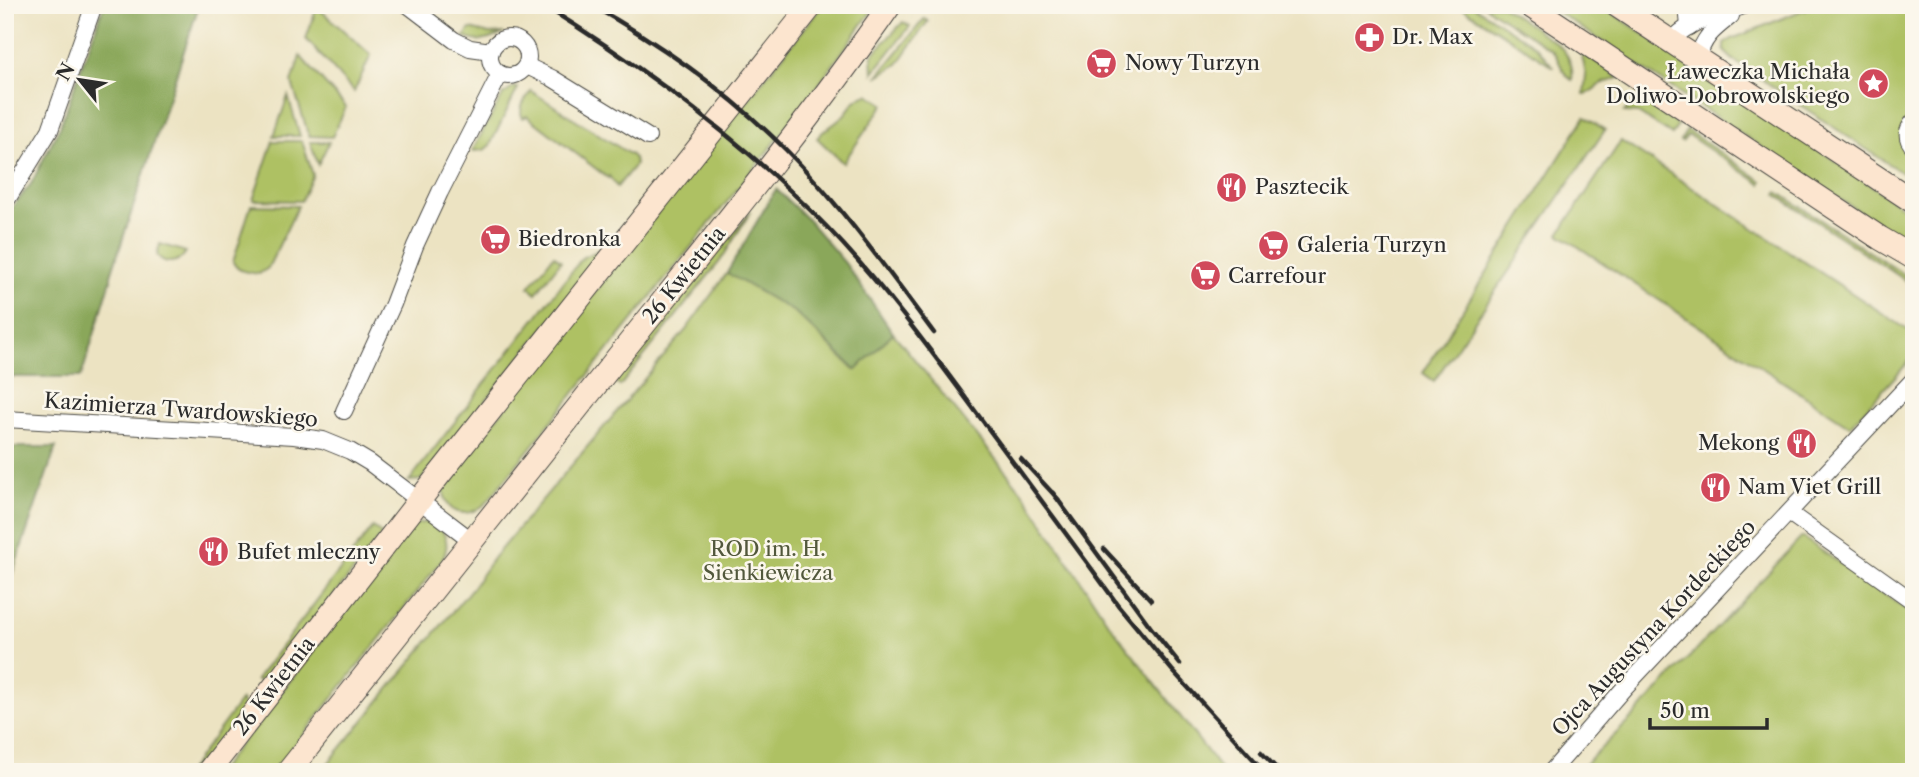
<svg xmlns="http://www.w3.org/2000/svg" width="1919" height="777" font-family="'Libre Caslon Text',serif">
<rect width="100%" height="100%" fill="#fbf7ec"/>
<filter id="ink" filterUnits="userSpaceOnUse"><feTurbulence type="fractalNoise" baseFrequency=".0143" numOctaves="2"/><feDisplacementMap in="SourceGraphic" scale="14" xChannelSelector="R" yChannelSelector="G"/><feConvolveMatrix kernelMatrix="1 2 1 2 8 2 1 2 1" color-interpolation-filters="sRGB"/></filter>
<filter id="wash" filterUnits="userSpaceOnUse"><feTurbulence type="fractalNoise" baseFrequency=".00686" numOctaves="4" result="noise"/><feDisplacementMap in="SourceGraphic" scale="28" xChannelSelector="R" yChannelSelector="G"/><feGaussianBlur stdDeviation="1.57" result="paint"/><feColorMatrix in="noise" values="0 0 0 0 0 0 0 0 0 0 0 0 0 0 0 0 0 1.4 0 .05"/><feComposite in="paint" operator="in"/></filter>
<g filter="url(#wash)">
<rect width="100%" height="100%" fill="#ece3c2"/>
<!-- green -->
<g fill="#aec164" stroke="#6c7648" stroke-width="2">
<path d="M823,5H876L799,112L486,503C468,521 442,514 444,486L618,262Z"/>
<polygon points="1458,5 1472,5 1535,46 1554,67"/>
<path d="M1483,5H1501L1556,43C1568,53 1574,65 1572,80C1562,75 1560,59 1552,50Z"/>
<polygon points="1547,5 1600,5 1818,149 1914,215 1914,248"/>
<polygon points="1815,5 1914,5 1914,181 1733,60 1724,51 1724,44 1732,39"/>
<polygon points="317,7 371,55 354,92 306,39"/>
<polygon points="924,19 928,21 898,64 877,77"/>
<polygon points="903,22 910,26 873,73 872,55"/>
<path d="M470,29L490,34L504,33C489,40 479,44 464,37Z"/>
<polygon points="1581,51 1619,78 1601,84 1586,95 1584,94 1586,75"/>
<polygon points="300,56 346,107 332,137 309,136 292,83"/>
<polygon points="514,87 518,88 490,145 484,150 472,151 503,95"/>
<path d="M531,91L631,155L634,159L635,165L617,187L609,176L608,178L527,116L523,118C517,109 526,99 531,91Z"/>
<path d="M868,94L884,104L843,163L817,138C825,128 830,128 839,120C851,110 852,98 868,94Z"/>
<polygon points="288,96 300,136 274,136"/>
<polygon points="1639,103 1650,106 1678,125 1672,135 1638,113 1624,112 1630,106"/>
<polygon points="1585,117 1605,130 1434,381 1423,373"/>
<polygon points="1687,130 1762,181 1761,184 1688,135 1682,142 1680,141"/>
<polygon points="273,141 302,141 313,175 301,201 253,200"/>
<polygon points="1621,141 1914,334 1914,356 1850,426 1559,234"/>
<polygon points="310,142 329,142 318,165"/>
<polygon points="1778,192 1911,279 1913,286 1911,290 1908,282 1777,195"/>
<path d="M251,205L298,206L268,268L259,274C249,272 238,273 233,262Z"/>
<polygon points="751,211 721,260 620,386 614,381"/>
<path d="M160,244L186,252C180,263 165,266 157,255Z"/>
<polygon points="597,251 599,252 584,279 421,480 409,481 583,257"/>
<polygon points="554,255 561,261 536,293 529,287"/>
<polygon points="727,273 796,313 855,370 893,333 1025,495 1107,621 1223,772 321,772 472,588 494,557 686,330"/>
<path d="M427,522C446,526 451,544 442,560L274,772H218L414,524Z"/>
<polygon points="373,527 382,535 266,681 256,680"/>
<polygon points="1802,537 1914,615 1914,772 1577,772 1636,714"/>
<polygon points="241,700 244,708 197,772 188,772"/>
</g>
<!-- forest -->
<g fill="#8aa75a" stroke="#5a6942" stroke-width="2">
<polygon points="104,5 199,5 111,275 111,280 81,377 5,377 5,216 31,184 60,126"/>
<polygon points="776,189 809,221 845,263 893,333 856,370 796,313 727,273"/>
<polygon points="5,447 56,447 5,595"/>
</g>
</g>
<g filter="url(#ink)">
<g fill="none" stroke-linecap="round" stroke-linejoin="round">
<defs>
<g id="street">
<polyline points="408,5 454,40 470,48 491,51"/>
<polyline points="1687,5 1689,27"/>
<circle cx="509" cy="57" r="19"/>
<path d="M1671,42C1687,20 1721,15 1746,5"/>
<path d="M1697,60C1704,36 1713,30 1731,16"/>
<polyline points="527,66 552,78 648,137"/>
<path d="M1914,121C1906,130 1905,139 1914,147"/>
<polyline points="5,203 50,130 94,5"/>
<polyline points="344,411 393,304 415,246 440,192 500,74"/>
<polyline points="5,419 294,436 323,440 350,451 370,463 471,540"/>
<polyline points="1789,513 1914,602"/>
<polyline points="1551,772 1625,687 1914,379"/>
</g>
<g id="secondary">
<polyline points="1529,5 1880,238 1914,258"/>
<polyline points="1616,5 1914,202"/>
<polyline points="208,772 439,475 812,5"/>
<path d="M288,772C398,634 508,495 618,357C711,241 805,127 890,5"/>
</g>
</defs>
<!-- street casing -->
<use href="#street" stroke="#484742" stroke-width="18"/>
<!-- secondary casing -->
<use href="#secondary" stroke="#484742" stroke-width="25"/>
<!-- street -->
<use href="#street" stroke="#fff" stroke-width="16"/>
<!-- secondary -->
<use href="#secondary" stroke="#fce5cf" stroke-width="23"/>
<!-- rail -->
<g stroke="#2b2b2b" stroke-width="4.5">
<path d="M543,5C646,69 743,140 827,227C882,284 929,348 976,412C1023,476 1071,540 1118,605L1172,670L1265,772"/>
<path d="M591,5C675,52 753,110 816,182C859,230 896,282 934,333"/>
<polyline points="1021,459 1059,500"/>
<polyline points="1053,493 1152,629 1180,664"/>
<polyline points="1104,549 1151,600"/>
<polyline points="1261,752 1280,772"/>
</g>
</g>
</g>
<!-- icons -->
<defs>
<symbol id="pharmacy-disc" viewBox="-11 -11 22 22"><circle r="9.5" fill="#d1495b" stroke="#fbf7ec"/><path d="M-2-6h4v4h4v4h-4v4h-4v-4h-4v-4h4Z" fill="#fff"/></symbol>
<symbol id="supermarket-disc" viewBox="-11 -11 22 22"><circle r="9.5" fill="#d1495b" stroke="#fbf7ec"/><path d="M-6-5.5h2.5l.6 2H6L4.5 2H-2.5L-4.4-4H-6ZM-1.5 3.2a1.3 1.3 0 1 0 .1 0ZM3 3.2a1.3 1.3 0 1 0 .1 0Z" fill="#fff"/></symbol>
<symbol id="sight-disc" viewBox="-11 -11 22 22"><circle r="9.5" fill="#d1495b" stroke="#fbf7ec"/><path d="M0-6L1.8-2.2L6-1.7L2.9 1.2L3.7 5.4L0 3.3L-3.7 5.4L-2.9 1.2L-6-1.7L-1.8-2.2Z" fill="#fff"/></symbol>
<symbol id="restaurant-disc" viewBox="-11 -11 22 22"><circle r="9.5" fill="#d1495b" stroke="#fbf7ec"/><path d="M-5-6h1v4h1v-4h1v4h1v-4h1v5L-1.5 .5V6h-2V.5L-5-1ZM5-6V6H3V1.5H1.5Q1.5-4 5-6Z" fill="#fff"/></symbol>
</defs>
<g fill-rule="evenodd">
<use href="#pharmacy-disc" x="1352" y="20" width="35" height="35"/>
<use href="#supermarket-disc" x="1084" y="46" width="35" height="35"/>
<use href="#sight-disc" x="1856" y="66" width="35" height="35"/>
<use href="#restaurant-disc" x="1214" y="170" width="35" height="35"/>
<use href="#supermarket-disc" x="478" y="222" width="35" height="35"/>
<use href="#supermarket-disc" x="1256" y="228" width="35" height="35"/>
<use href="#supermarket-disc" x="1188" y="258" width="35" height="35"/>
<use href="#restaurant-disc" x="1784" y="426" width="35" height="35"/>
<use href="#restaurant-disc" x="1698" y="470" width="35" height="35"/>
<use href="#restaurant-disc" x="196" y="534" width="35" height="35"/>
</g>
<g text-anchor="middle" stroke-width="5" stroke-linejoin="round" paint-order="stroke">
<!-- poi labels -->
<g font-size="21" fill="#2b2b2b" stroke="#fbf7ec" text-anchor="start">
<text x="1392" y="44">Dr. Max</text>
<text x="1125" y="70">Nowy Turzyn</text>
<text x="1850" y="79" text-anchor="end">Ławeczka Michała<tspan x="1850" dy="24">Doliwo-Dobrowolskiego</tspan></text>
<text x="1255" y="194">Pasztecik</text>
<text x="518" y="246">Biedronka</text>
<text x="1297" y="252">Galeria Turzyn</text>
<text x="1228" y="283">Carrefour</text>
<text x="1779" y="450" text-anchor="end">Mekong</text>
<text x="1738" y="494">Nam Viet Grill</text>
<text x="237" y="559">Bufet mleczny</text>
</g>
<!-- street labels -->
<g font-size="21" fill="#2b2b2b" stroke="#fbf7ec">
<text transform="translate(684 275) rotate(-51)" y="7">26 Kwietnia</text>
<text transform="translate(181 410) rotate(4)" y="7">Kazimierza Twardowskiego</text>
<text transform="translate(1654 628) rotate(-47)" y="7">Ojca Augustyna Kordeckiego</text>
<text transform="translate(274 686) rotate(-52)" y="7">26 Kwietnia</text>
</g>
<!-- park labels -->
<g font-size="21" fill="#52583c" stroke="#fbf7ec">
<text x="768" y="556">ROD im. H.<tspan x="768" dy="24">Sienkiewicza</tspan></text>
</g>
</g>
<!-- margin -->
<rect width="1919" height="777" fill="none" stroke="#fbf7ec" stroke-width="28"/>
<!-- north arrow -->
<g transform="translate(80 80) rotate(300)" stroke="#fbf7ec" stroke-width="5" paint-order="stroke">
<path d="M0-5L12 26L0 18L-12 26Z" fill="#2b2b2b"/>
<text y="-10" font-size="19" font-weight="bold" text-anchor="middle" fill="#2b2b2b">N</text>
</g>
<!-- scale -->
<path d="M1650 718v10h117v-10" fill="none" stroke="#2b2b2b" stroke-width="3.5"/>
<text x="1660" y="718" font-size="21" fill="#2b2b2b" stroke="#fbf7ec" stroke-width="5" paint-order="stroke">50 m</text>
</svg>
